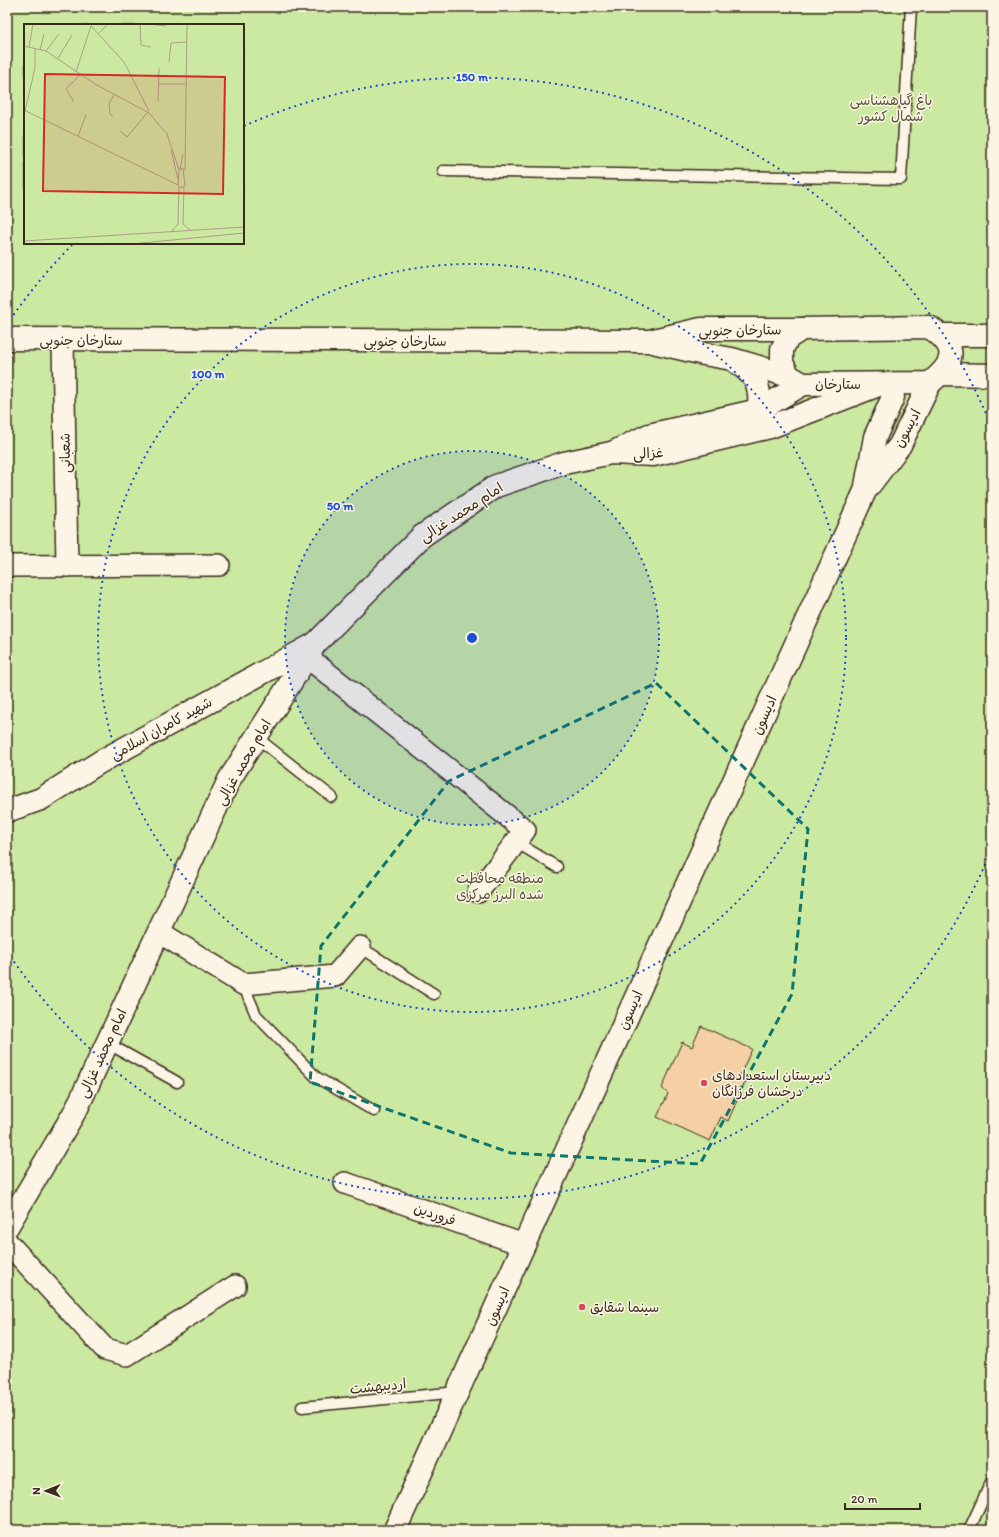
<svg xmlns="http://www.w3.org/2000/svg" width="999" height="1537" font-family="Itim,'Playpen Sans Arabic',sans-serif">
<rect width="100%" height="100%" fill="#faead2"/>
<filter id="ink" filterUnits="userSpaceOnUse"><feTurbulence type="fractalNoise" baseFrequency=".025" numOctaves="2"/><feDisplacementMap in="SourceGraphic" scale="8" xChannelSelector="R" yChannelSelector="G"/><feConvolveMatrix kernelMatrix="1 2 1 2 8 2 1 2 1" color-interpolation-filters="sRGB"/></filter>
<g filter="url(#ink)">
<!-- green -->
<path fill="#cbe9a0" stroke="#838a5f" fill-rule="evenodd" d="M7,7H992V1530H7ZM25,25H243V243H25Z"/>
<!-- building -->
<polygon fill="#f4d0a4" stroke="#3b2a1e" points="701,1026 752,1049 740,1075 747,1078 728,1121 721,1117 710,1141 657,1117 668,1094 662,1088 682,1042 692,1047"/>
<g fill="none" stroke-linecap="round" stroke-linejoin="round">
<defs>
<g id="service">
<polyline points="443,171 901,179 911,7"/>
<polyline points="256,737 332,797"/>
<polyline points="516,842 557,867"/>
<polyline points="360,947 434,994"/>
<polyline points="243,984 256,1015 316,1077 374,1111"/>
<polyline points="107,1043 177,1082"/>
<polyline points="302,1407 458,1392"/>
<polyline points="969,1530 992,1480"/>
</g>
<g id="minor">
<polyline points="63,340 67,566"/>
<polyline points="7,566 219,565"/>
<polyline points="307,657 525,830 478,892"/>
<polyline points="159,932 243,984 335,976 360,947"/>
<polyline points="345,1183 524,1245"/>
<polyline points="7,1242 105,1349 127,1355 235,1286"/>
</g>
<g id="tertiary">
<polyline points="614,452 649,435 759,410 803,384"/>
<polyline points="866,486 875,437 893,397 889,384"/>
<polyline points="7,811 41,799 100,762 313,645"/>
<polyline points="7,1227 77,1108 229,780 315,644 422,536 496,486 564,463 611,453 653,455 770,427 881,384"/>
<polyline points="395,1530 865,491 900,445 930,383"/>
</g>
<g id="secondary">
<path d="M929,327C959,347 956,362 930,383L803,384L789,376L782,363V349L788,338L802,329Z"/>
<polyline points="941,335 992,335"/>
<polyline points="7,339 649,341 701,329 802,329"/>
<polyline points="653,342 704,354 732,359 789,376"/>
<path d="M735,361C756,376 761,383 759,410"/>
<polyline points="941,374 992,375"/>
</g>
</defs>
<!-- service casing -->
<use href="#service" stroke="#3b2a1e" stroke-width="13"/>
<!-- minor casing -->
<use href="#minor" stroke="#3b2a1e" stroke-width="24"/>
<!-- tertiary casing -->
<use href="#tertiary" stroke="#3b2a1e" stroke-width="25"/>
<!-- secondary casing -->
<use href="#secondary" stroke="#3b2a1e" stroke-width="25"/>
<!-- service -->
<use href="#service" stroke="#fcf5e5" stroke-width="10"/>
<!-- minor -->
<use href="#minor" stroke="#fcf5e5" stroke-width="21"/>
<!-- tertiary -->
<use href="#tertiary" stroke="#fcf5e5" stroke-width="22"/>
<!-- secondary -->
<use href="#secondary" stroke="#fcf5e5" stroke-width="22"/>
</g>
</g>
<!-- marked area -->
<path fill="none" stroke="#0f766e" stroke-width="3" stroke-dasharray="8 5" stroke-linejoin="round" d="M656,683L808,829L792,994L700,1164L511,1153L310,1082L321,946L449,781Z"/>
<!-- distance rings -->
<circle cx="472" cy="638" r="187" fill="#1d4ed8" fill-opacity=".12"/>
<g fill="none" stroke="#1d4ed8" stroke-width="2" stroke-dasharray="2 4">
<circle cx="472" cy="638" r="187"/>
<circle cx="472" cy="638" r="374"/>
<path d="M990 853A561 561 0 0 1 10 956M10 320A561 561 0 0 1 72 245M244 126A561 561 0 0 1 990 423"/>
</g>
<!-- markers -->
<g fill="#d1495b" stroke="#fcf5e5" stroke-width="1.5">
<circle cx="704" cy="1083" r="4"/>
<circle cx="582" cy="1307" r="4"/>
</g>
<g text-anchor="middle" stroke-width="3" stroke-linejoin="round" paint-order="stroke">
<!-- park labels -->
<g font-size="14" fill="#585038" stroke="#fcf5e5">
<text x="891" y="105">باغ گیاهشناسی<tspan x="891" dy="16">شمال کشور</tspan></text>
<text x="500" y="883">منطقه محافظت<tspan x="500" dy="16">شده البرز مرکزی</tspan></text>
</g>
<!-- street labels -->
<g font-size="14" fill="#3b2a1e" stroke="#fcf5e5">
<text transform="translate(740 330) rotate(-1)" y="5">ستارخان جنوبی</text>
<text x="81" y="345">ستارخان جنوبی</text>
<text x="405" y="346">ستارخان جنوبی</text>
<text x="838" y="389">ستارخان</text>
<text transform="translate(907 428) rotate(-62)" y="5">ادیسون</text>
<text transform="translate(65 453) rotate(-91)" y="5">شعبانی</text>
<text transform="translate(648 453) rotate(-4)" y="5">غزالی</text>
<text transform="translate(461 512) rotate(-33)" y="5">امام محمد غزالی</text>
<text transform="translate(764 715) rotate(-66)" y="5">ادیسون</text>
<text transform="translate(161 728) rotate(-29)" y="5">شهید کامران اسلامی</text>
<text transform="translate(243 762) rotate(-60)" y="5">امام محمد غزالی</text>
<text transform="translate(630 1010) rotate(-66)" y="5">ادیسون</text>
<text transform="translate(102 1053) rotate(-65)" y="5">امام محمد غزالی</text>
<text transform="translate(435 1214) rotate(19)" y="5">فروردین</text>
<text transform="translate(497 1306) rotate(-66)" y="5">ادیسون</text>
<text transform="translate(378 1386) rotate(-6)" y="5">اردیبهشت</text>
</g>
<!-- poi labels -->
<g font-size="14" fill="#3b2a1e" stroke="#fcf5e5" text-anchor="start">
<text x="712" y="1080">دبیرستان استعدادهای<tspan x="712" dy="16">درخشان فرزانگان</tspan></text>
<text x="590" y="1312">سینما شقایق</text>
</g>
</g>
<!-- overview -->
<g transform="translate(24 24)">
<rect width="220" height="220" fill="#faead2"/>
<path d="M0,0H220V220H0Z" fill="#cbe9a0"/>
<path fill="none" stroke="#ae9d8a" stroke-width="1" d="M116,0L117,21L127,23M126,0L142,2M67,2L100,38L125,87M75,9L84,0M0,22L22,27L71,60L125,89L143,110L155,146M5,23L9,0M16,26L20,10M22,27L35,10M34,34L48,11M145,38L147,19L163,18M52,48L67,2M135,60H161M134,77L135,44M50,78L42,65L56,51M0,86L154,161M1,87L11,44V25M89,93L86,90L85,79L91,70M96,107L103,113L124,88M54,112L62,91M147,126L154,155M159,144L161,161L157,164L154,161L155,146ZM156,145L159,131M161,146L163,0M160,163L159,200L166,206M147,208L154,200L155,163M0,217L220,203M107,220L220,209"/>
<path fill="#d62828" fill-opacity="0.15" stroke="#d62828" stroke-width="2" d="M21,50L201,53L199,170L19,167Z"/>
<rect width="220" height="220" fill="none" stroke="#3b2a1e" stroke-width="2"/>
</g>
<circle cx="472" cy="638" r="6" fill="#1d4ed8" stroke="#fcf5e5" stroke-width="2"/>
<g font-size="12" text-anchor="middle" font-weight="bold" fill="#1d4ed8" stroke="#fcf5e5" stroke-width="3" stroke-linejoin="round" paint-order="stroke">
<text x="472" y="81">150 m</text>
<text x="208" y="378">100 m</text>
<text x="340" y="510">50 m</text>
</g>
<!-- margin -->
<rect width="999" height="1537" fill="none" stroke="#fcf5e5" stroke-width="24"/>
<rect x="12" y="12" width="975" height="1513" fill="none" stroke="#3b2a1e" stroke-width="1.5" filter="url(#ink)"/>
<!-- north arrow -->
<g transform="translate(46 1491) rotate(269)" stroke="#fcf5e5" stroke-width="3" paint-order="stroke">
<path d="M0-3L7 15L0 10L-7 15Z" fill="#3b2a1e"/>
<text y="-6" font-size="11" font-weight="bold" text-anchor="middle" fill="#3b2a1e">N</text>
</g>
<!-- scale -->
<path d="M845 1503v6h75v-6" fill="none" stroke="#3b2a1e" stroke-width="2"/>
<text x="851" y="1503" font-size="12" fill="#3b2a1e" stroke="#fcf5e5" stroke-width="3" paint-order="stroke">20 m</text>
</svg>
